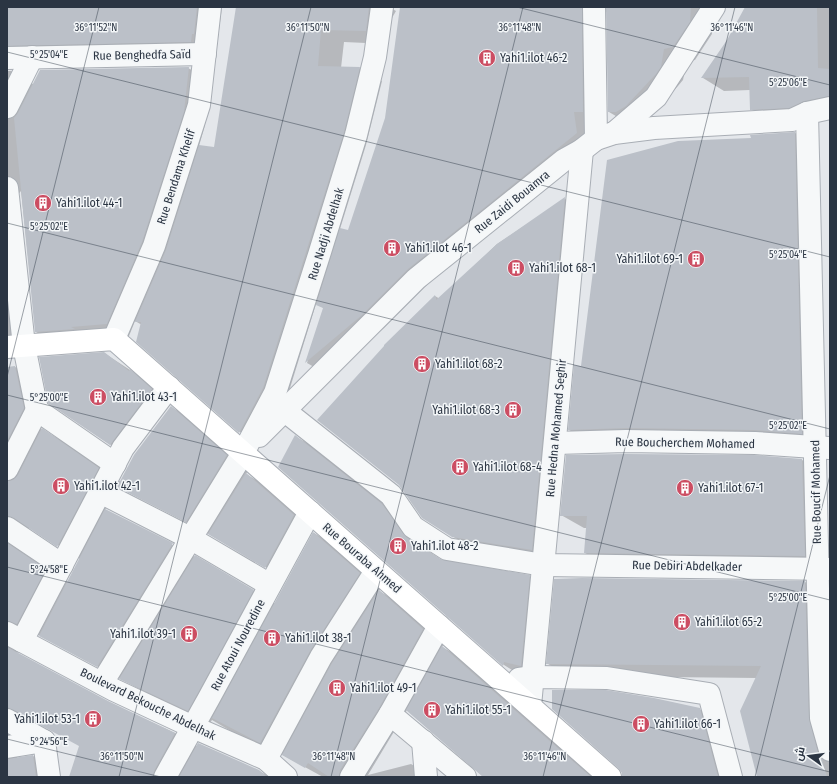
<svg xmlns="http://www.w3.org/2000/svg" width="837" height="784" font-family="'Fira Sans Condensed',Cairo,sans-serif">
<rect width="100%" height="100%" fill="#e4e7eb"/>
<!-- shadow -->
<g fill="#0003" fill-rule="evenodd">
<polygon points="7,7 222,7 217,46 7,51"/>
<polygon points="237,7 389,7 396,11 392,18 388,44 344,42 341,68 359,68 382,81 366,145 340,229 349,231 386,118 401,7 714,7 712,34 695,60 687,61 683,80 678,86 649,118 631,125 609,112 608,11 605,13 604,20 599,146 430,282 384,328 328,375 307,363 324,308 316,304 286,401 262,445 240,432 138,342 142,325 135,321 129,336 91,339 58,344 36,332 21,191 17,196 31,344 7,346 7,71 11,71 33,84 188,68 210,80 205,125 199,146 215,148"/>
<polygon points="746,7 830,7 830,112 773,122 751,109 750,90 724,91 703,78 728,41"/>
<polygon points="795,133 817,146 824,446 592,442 569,430 582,367 752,139"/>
<polygon points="565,199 586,211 553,562 474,549 452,536 435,296 440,299 497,244"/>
<polygon points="104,353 147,381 168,400 128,455 111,445 49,402"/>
<path d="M15,367L37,379L45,421L41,429L64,442L121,482L171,407L193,420L249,469L246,474L263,484L311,525L283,577L209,534L141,499L117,486L105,510L195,557L276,604L314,533L336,546L382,586L379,591L401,604L445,642L442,647L464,659L597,777H484L407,710L368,775L411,764L433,777H323L283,755L234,733L212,720L210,723L143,691L39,635L30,633L16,647L18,654L108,702L175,733L197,746L259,771L270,777H70L81,746L36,721L30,720L23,721L17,759L33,756L55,769L56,777H7V368ZM31,528L80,559L68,583L22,552L18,547L24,529Z"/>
<polygon points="296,437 318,449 404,517 428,551 443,561 529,576 551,589 525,678 504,665 279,467"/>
<polygon points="754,456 802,460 825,473 827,568 608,565 585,553 587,528 584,528 561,515"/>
<polygon points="555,580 805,582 827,595 830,707 830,777 758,777 757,678 570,676 548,664"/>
<polygon points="699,709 722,722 737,777 635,777"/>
</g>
<!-- building -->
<g fill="#bbc0c8">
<polygon points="7,7 197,7 194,34 192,34 191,42 7,46"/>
<polygon points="236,7 369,7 366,31 321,30 318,66 360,67 344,132 263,388 239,433 136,342 141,322 135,322 166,250 199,145 214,147"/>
<polygon points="400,7 582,7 583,112 574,112 577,133 408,269 362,315 305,363 323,308 316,305 340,228 348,230 385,118"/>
<polygon points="606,7 691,7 690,22 673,47 664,49 661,67 656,74 626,106 616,112 608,112"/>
<polygon points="745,7 817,7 818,68 830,69 830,96 804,101 789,108 750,110 749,77 701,78 727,40"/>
<polygon points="189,67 184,112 142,242 107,324 71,327 75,329 35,332 14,118 18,113 40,70"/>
<polygon points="795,132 802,434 755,430 626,428 568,430 574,365 581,366 607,160 678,141 751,138 750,135"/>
<polygon points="565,197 532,550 452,537 422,518 399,485 317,420 384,346 384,345 435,295 436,300 497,244"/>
<polygon points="104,352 129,371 130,369 152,389 110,445 48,403 39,357"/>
<polygon points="15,366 24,408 7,441 7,367"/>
<polygon points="171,406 227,455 186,522 117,487 134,455"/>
<polygon points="42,428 99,468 57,547 14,518 7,516 7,481 13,480 18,475"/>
<polygon points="295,435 382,504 406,537 440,559 530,575 521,666 504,662 503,666 278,467"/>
<polygon points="626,454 754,455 802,459 805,556 584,553 587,516 560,516 566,455"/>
<polygon points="246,473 294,515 265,568 208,534"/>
<polygon points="105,509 173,543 97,667 39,636"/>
<polygon points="313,532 360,573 310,651 260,743 212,718"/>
<polygon points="7,543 46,569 17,624 7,621"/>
<polygon points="195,555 254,590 188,711 119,679"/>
<polygon points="582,578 805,581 809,718 818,753 822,759 827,777 757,777 740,711 761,666 546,664 554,579"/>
<polygon points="379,590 423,629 379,708 340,770 339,777 329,777 308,763 305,768 282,755 332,663"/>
<polygon points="442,646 552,743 591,777 483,777 406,710"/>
<polygon points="7,647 108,701 175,733 154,771 153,777 69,777 79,746 7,707"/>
<polygon points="552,690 606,690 654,698 700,708 718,777 622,777 622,773 618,768 552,709"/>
<polygon points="198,743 259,770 267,777 179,777"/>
<polygon points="33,755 36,777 7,777 7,759"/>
</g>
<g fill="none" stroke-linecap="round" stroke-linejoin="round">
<defs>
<g id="street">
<polyline points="594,7 596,139"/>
<polyline points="7,58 205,54"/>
<polyline points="7,107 32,57"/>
<polyline points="807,113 821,718 830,750"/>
<polyline points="614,133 656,97 714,7"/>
<polyline points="7,188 24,346 37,410"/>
<polyline points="114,339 154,246 199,105 210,7"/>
<polyline points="285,411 391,495 413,527 447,549 543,565 830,569"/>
<polyline points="259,436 416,279 564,160 582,150 596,139 614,133 654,128 792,120 807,113 830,108"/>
<polyline points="555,443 626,441 755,443 829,448"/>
<polyline points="7,469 37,410 115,464"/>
<polyline points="100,492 190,538 270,585"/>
<polyline points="7,528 62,565"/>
<polyline points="7,633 114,690 193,727 266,759 286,777"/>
<polyline points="22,641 123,448 169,387"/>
<polyline points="519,679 533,677 607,678 709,694 731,777"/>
<polyline points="102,683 243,453 275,393 319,255 356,135 375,57 382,7"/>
<polyline points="530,706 582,150"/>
<polyline points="390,714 465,777"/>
<polyline points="7,720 44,741 49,777"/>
<polyline points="423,741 426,777"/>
<polyline points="7,747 44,741"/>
<polyline points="266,759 321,657 376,571"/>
<polyline points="165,777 209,698 310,512"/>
<polyline points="351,777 390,714 439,626"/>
</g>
<polyline id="secondary" points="7,347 114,339 610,777"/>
</defs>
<!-- street casing -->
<use href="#street" stroke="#a9aeb5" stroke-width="24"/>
<!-- secondary casing -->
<use href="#secondary" stroke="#a9aeb5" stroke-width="24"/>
<!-- street -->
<use href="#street" stroke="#f6f8f9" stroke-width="22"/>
<!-- secondary -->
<use href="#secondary" stroke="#fff" stroke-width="22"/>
</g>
<!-- ticks -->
<path fill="none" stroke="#2b3543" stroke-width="1" stroke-opacity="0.45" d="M517,7L830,85M7,52L830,257M7,223L830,429M7,377L99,7M7,395L830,600M7,567L830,772M7,739L161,777M119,777L311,7M331,777L523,7M543,777L735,7M755,777L830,475"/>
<!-- icons -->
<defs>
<symbol id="building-disc" viewBox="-11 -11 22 22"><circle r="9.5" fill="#cc4d62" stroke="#f3f6f8"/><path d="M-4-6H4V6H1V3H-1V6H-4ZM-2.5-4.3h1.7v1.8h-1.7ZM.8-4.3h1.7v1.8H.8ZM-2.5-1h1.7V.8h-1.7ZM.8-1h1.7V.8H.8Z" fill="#fff"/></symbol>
</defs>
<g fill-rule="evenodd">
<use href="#building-disc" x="477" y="48" width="20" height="20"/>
<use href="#building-disc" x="33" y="193" width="20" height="20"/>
<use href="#building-disc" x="382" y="238" width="20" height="20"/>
<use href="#building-disc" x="686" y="249" width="20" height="20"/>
<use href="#building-disc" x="506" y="258" width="20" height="20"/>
<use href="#building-disc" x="412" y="354" width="20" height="20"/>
<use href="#building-disc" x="88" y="387" width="20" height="20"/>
<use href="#building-disc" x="503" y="400" width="20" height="20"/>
<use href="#building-disc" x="450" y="457" width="20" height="20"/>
<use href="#building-disc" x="51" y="476" width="20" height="20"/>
<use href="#building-disc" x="675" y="478" width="20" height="20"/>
<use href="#building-disc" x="388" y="536" width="20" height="20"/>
<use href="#building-disc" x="672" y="612" width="20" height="20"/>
<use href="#building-disc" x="179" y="624" width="20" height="20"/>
<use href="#building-disc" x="262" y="628" width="20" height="20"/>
<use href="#building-disc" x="327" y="678" width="20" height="20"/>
<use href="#building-disc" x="422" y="700" width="20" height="20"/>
<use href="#building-disc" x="83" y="709" width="20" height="20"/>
<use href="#building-disc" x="631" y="714" width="20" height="20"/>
</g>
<g text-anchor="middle" stroke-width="3" stroke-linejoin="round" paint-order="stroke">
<!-- street labels -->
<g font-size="12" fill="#2b3543" stroke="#f3f6f8">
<text transform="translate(142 55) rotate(-1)" y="4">Rue Benghedfa Saïd</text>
<text transform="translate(176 177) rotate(-72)" y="4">Rue Bendama Khelif</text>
<text transform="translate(512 202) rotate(-39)" y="4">Rue Zaidi Bouamra</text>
<text transform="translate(326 234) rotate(-73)" y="4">Rue Nadji Abdelhak</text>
<text transform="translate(556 428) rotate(-85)" y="4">Rue Hedna Mohamed Seghir</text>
<text transform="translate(685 443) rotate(1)" y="4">Rue Boucherchem Mohamed</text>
<text transform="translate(816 492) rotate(-91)" y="4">Rue Boucif Mohamed</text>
<text transform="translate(362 558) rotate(41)" y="4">Rue Bouraba Ahmed</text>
<text transform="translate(687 566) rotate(1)" y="4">Rue Debiri Abdelkader</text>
<text transform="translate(238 645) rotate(-62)" y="4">Rue Atoui Nouredine</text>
<text transform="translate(148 704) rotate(26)" y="4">Boulevard Bekouche Abdelhak</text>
</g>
<!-- poi labels -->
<g font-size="12" fill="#2b3543" stroke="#f3f6f8" text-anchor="start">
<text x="500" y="62">Yahi1.ilot 46-2</text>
<text x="56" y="207">Yahi1.ilot 44-1</text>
<text x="405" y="252">Yahi1.ilot 46-1</text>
<text x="683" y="263" text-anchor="end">Yahi1.ilot 69-1</text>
<text x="529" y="272">Yahi1.ilot 68-1</text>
<text x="435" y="368">Yahi1.ilot 68-2</text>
<text x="111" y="401">Yahi1.ilot 43-1</text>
<text x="500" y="414" text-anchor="end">Yahi1.ilot 68-3</text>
<text x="473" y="471">Yahi1.ilot 68-4</text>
<text x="74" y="490">Yahi1.ilot 42-1</text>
<text x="698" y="492">Yahi1.ilot 67-1</text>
<text x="411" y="550">Yahi1.ilot 48-2</text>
<text x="695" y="626">Yahi1.ilot 65-2</text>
<text x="176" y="638" text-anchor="end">Yahi1.ilot 39-1</text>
<text x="285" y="642">Yahi1.ilot 38-1</text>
<text x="350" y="692">Yahi1.ilot 49-1</text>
<text x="445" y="714">Yahi1.ilot 55-1</text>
<text x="80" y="723" text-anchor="end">Yahi1.ilot 53-1</text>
<text x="654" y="728">Yahi1.ilot 66-1</text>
</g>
</g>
<g font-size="10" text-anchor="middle" fill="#2b3543" stroke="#f3f6f8" stroke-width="3" stroke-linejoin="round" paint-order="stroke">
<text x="96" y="31">36°11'52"N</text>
<text x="308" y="31">36°11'50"N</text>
<text x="520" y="31">36°11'48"N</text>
<text x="732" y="31">36°11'46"N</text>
<text x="49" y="58">5°25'04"E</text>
<text x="788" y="86">5°25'06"E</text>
<text x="49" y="230">5°25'02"E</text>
<text x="788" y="258">5°25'04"E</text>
<text x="49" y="401">5°25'00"E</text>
<text x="788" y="429">5°25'02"E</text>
<text x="49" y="573">5°24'58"E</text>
<text x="788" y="601">5°25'00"E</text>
<text x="49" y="745">5°24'56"E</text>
<text x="122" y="760">36°11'50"N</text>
<text x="334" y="760">36°11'48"N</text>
<text x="545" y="760">36°11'46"N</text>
</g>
<!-- border -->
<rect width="837" height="784" fill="none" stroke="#2b3543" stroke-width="16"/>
<!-- north arrow -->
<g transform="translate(809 756) rotate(284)" stroke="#f3f6f8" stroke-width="3" paint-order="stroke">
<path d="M0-3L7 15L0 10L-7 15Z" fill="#2b3543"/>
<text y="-6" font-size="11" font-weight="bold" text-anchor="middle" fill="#2b3543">ش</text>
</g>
</svg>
